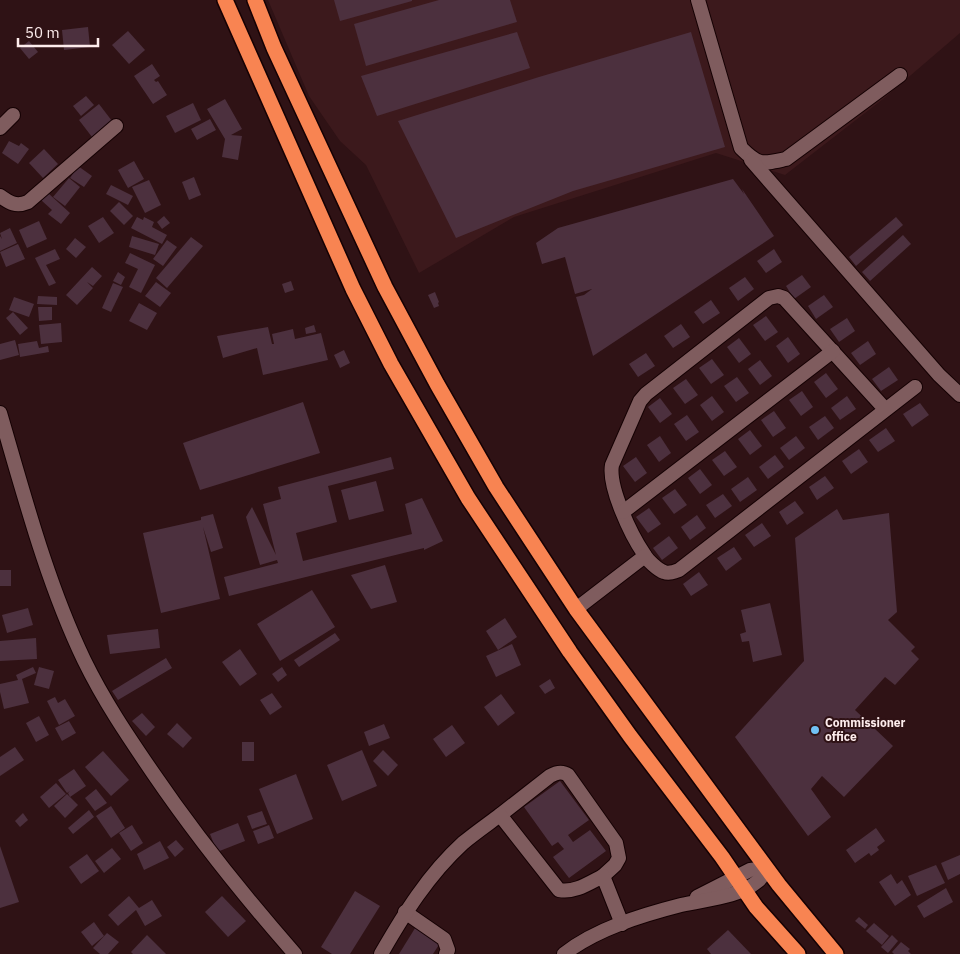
<svg xmlns="http://www.w3.org/2000/svg" width="960" height="954" font-family="'IBM Plex Sans',sans-serif">
<rect width="100%" height="100%" fill="#2f1215"/>
<!-- built -->
<polygon fill="#3c191c" points="268,0 960,0 960,33 883,99 785,175 716,153 514,217 419,273 366,165 340,141 309,96"/>
<!-- building -->
<g fill="#4c303e">
<polygon points="334,0 412,0 412,1 340,21"/>
<polygon points="439,0 510,0 517,22 366,66 354,24"/>
<polygon points="88,27 90,47 64,50 62,30"/>
<polygon points="128,31 145,50 129,64 112,45"/>
<polygon points="517,32 530,68 377,116 361,76"/>
<polygon points="691,32 725,147 573,191 456,238 398,121 539,77"/>
<polygon points="29,41 38,52 29,59 20,48"/>
<polygon points="152,64 160,76 154,80 156,82 158,81 167,95 153,104 134,76"/>
<polygon points="86,96 94,105 81,116 73,106"/>
<polygon points="225,99 242,129 231,135 242,136 238,160 222,157 225,139 207,109"/>
<polygon points="193,103 201,120 175,133 166,116"/>
<polygon points="99,104 112,121 92,137 79,120"/>
<polygon points="210,119 216,130 197,140 191,129"/>
<polygon points="9,141 19,146 21,143 29,149 18,164 2,153"/>
<polygon points="44,149 58,164 43,178 29,163"/>
<polygon points="134,161 144,179 128,188 118,170"/>
<polygon points="78,166 92,176 84,187 70,178"/>
<polygon points="194,177 201,195 189,200 182,182"/>
<polygon points="69,178 80,187 65,206 53,197"/>
<polygon points="733,179 744,194 742,189 774,236 593,356 576,297 584,295 592,289 575,294 565,257 542,264 536,243 558,228"/>
<polygon points="149,180 161,205 145,213 132,187"/>
<polygon points="111,185 133,196 128,205 106,194"/>
<polygon points="48,193 70,213 61,224 48,214 52,210 41,200"/>
<polygon points="119,202 133,216 124,225 110,211"/>
<polygon points="164,216 170,223 162,229 157,222"/>
<polygon points="103,217 114,233 99,243 88,226"/>
<polygon points="137,217 143,220 144,217 154,222 152,227 167,235 162,244 131,228"/>
<polygon points="896,217 903,225 856,266 849,257"/>
<polygon points="39,221 47,239 27,248 19,230"/>
<polygon points="10,228 17,243 0,251 0,236 2,239 0,233"/>
<polygon points="903,235 911,244 870,281 862,272"/>
<polygon points="132,236 159,244 155,255 129,247"/>
<polygon points="191,237 203,246 167,288 156,278"/>
<polygon points="75,238 86,247 76,258 66,249"/>
<polygon points="167,240 177,247 163,266 153,259"/>
<polygon points="18,244 25,259 6,267 0,252"/>
<polygon points="55,249 60,259 46,265 56,283 49,286 35,258"/>
<polygon points="774,249 782,262 766,273 757,261"/>
<polygon points="130,253 155,265 141,293 129,287 138,269 125,263"/>
<polygon points="92,267 102,276 93,286 87,282 93,288 77,305 66,295"/>
<polygon points="118,272 125,277 121,285 113,281"/>
<polygon points="802,275 811,287 794,299 786,286"/>
<polygon points="745,277 754,289 738,301 729,288"/>
<polygon points="291,281 294,290 285,293 282,284"/>
<polygon points="156,282 171,293 160,307 145,296"/>
<polygon points="113,283 123,287 111,312 102,308"/>
<polygon points="435,292 439,302 438,303 439,306 434,308 428,295"/>
<polygon points="824,295 833,307 816,319 808,306"/>
<polygon points="38,296 57,297 57,305 37,304"/>
<polygon points="14,297 34,304 29,317 9,310"/>
<polygon points="711,300 720,313 703,324 694,312"/>
<polygon points="139,303 157,313 147,330 129,321"/>
<polygon points="38,307 52,307 52,320 39,321"/>
<polygon points="13,312 28,328 20,335 6,318"/>
<polygon points="766,316 778,332 765,341 753,325"/>
<polygon points="847,318 855,331 839,342 830,329"/>
<polygon points="61,323 62,342 41,344 39,325"/>
<polygon points="681,324 690,337 673,348 664,336"/>
<polygon points="314,325 316,332 306,334 305,328"/>
<polygon points="268,327 272,344 274,344 272,334 293,329 295,339 321,333 328,360 263,375 257,348 223,358 217,336"/>
<polygon points="788,337 800,354 788,363 776,346"/>
<polygon points="739,338 751,354 739,363 727,347"/>
<polygon points="15,340 19,355 0,360 0,344"/>
<polygon points="37,341 39,348 48,346 49,352 20,357 18,344"/>
<polygon points="868,341 876,354 860,365 851,353"/>
<polygon points="344,350 350,363 340,368 334,355"/>
<polygon points="646,353 655,366 638,377 629,364"/>
<polygon points="712,359 724,375 711,384 699,368"/>
<polygon points="760,360 772,376 760,385 748,369"/>
<polygon points="889,367 898,380 881,391 872,379"/>
<polygon points="826,373 838,389 826,398 814,382"/>
<polygon points="737,377 749,393 736,402 724,386"/>
<polygon points="686,379 698,395 685,404 673,388"/>
<polygon points="802,391 813,407 801,416 789,400"/>
<polygon points="712,396 724,412 712,421 700,405"/>
<polygon points="847,396 856,409 840,420 831,408"/>
<polygon points="660,398 672,414 660,423 648,407"/>
<polygon points="303,402 320,453 200,490 183,443"/>
<polygon points="920,403 929,415 912,427 903,414"/>
<polygon points="774,411 786,428 773,437 761,420"/>
<polygon points="687,415 699,432 686,441 674,424"/>
<polygon points="825,416 834,428 818,440 809,427"/>
<polygon points="886,428 895,441 878,452 869,440"/>
<polygon points="750,430 762,446 750,455 738,439"/>
<polygon points="660,436 671,453 659,462 647,445"/>
<polygon points="796,436 805,448 789,460 780,448"/>
<polygon points="859,449 868,462 851,474 842,461"/>
<polygon points="725,451 737,467 724,476 712,460"/>
<polygon points="775,455 784,467 768,479 759,467"/>
<polygon points="391,457 394,469 328,486 337,522 296,533 303,561 412,534 405,504 422,498 443,541 424,550 424,548 229,596 224,577 278,563 277,560 260,565 246,517 252,507 276,555 263,504 281,499 278,487"/>
<polygon points="636,457 647,473 635,482 623,466"/>
<polygon points="700,469 712,485 700,494 688,478"/>
<polygon points="825,476 834,488 817,500 809,487"/>
<polygon points="748,477 757,490 740,502 731,489"/>
<polygon points="376,481 384,511 349,520 341,490"/>
<polygon points="675,489 687,505 674,514 662,498"/>
<polygon points="723,494 732,506 715,518 706,505"/>
<polygon points="795,501 804,513 787,525 779,512"/>
<polygon points="649,508 661,524 648,533 636,517"/>
<polygon points="837,509 843,520 889,513 897,612 888,620 915,647 911,651 919,659 895,685 885,677 855,710 893,746 844,797 822,776 811,789 831,817 808,836 735,737 804,661 795,538"/>
<polygon points="213,514 223,548 211,552 203,527 220,599 161,613 143,533 201,520 201,517"/>
<polygon points="697,515 706,528 690,540 681,527"/>
<polygon points="762,523 771,536 754,547 745,535"/>
<polygon points="669,536 678,548 662,560 653,548"/>
<polygon points="734,547 742,559 726,571 717,558"/>
<polygon points="385,565 397,602 371,609 351,575"/>
<rect x="0" y="570" width="11" height="16"/>
<polygon points="699,572 708,585 691,596 683,584"/>
<polygon points="312,590 335,627 280,661 257,624"/>
<polygon points="770,603 782,655 753,662 749,641 742,642 740,634 746,632 741,610"/>
<polygon points="28,608 33,625 7,633 2,615"/>
<polygon points="505,618 517,637 498,650 486,631"/>
<polygon points="158,629 160,648 110,654 107,635"/>
<polygon points="335,633 340,640 299,667 294,660"/>
<polygon points="36,638 37,659 0,661 0,641"/>
<polygon points="512,644 521,665 496,677 486,656"/>
<polygon points="240,649 257,674 240,686 222,662"/>
<polygon points="166,658 172,668 118,700 112,691"/>
<polygon points="33,667 36,673 22,679 29,703 4,709 0,692 0,684 18,680 16,675"/>
<polygon points="39,667 54,671 49,689 34,685"/>
<polygon points="282,667 287,675 278,682 272,674"/>
<polygon points="550,679 555,688 545,694 539,686"/>
<polygon points="272,693 282,707 270,715 260,700"/>
<polygon points="501,694 515,713 498,726 484,707"/>
<polygon points="55,697 58,703 65,699 75,716 59,725 47,701"/>
<polygon points="142,713 155,727 146,736 132,721"/>
<polygon points="39,716 49,735 36,742 26,723"/>
<polygon points="69,721 76,733 62,741 55,728"/>
<polygon points="177,723 192,738 183,748 167,734"/>
<polygon points="384,724 390,738 369,746 364,732"/>
<polygon points="452,725 465,743 446,757 433,739"/>
<rect x="242" y="742" width="12" height="19"/>
<polygon points="15,747 24,760 0,776 0,757"/>
<polygon points="362,750 377,786 342,801 327,765"/>
<polygon points="383,750 398,765 388,776 373,761"/>
<polygon points="103,751 129,780 111,796 85,767"/>
<polygon points="74,769 86,786 70,797 68,793 70,791 67,793 58,780"/>
<polygon points="296,774 313,819 277,834 259,789"/>
<polygon points="560,781 589,820 568,835 573,842 590,830 606,851 569,878 553,857 564,849 558,842 552,846 524,807"/>
<polygon points="56,783 66,794 49,808 40,797"/>
<polygon points="96,789 107,803 95,811 85,798"/>
<polygon points="67,794 78,805 65,818 54,806"/>
<polygon points="111,806 125,828 111,838 96,816"/>
<polygon points="89,810 94,817 73,834 68,828"/>
<polygon points="262,811 267,824 252,829 247,816"/>
<polygon points="23,813 28,820 20,827 15,821"/>
<polygon points="238,823 245,841 217,852 210,834"/>
<polygon points="132,825 143,843 131,851 119,833"/>
<polygon points="269,825 274,838 258,844 253,831"/>
<polygon points="876,828 885,841 877,847 879,850 871,856 869,853 855,863 846,850"/>
<polygon points="176,840 184,849 175,857 167,847"/>
<polygon points="160,841 169,858 144,870 137,854"/>
<polygon points="0,846 19,902 0,908"/>
<polygon points="112,848 121,859 104,873 95,861"/>
<polygon points="87,854 99,871 81,884 69,867"/>
<polygon points="960,855 960,874 948,880 941,863"/>
<polygon points="936,865 945,883 917,896 908,876"/>
<polygon points="891,874 897,884 902,880 911,895 895,906 879,882"/>
<polygon points="946,888 953,902 924,918 917,906"/>
<polygon points="355,891 380,906 350,954 332,954 321,947"/>
<polygon points="129,896 139,908 152,900 162,916 145,926 136,910 118,926 108,915"/>
<polygon points="222,896 246,921 228,937 205,912"/>
<polygon points="859,917 868,925 865,929 855,921"/>
<polygon points="94,922 104,936 92,946 81,932"/>
<polygon points="874,923 889,936 882,945 866,931"/>
<polygon points="417,925 442,940 433,954 399,954"/>
<polygon points="728,930 751,954 711,954 707,949"/>
<polygon points="107,933 119,942 108,954 100,954 93,948"/>
<polygon points="147,935 166,954 133,954 131,952"/>
<polygon points="892,935 898,941 888,953 881,947"/>
<polygon points="901,942 910,949 908,951 911,954 894,954 892,952"/>
</g>
<g fill="none" stroke-linecap="round" stroke-linejoin="round">
<defs>
<g id="minor">
<path d="M698,0L741,148C759,166 762,164 786,159L900,75"/>
<polyline points="0,128 13,115"/>
<polyline points="751,160 939,375 960,395"/>
<path d="M0,196C10,203 16,207 28,202L116,126"/>
<path d="M885,409L784,298L778,296L769,298L646,394L640,401L612,465C608,487 631,535 644,554C647,560 658,570 664,572C669,574 674,572 679,570L915,387"/>
<path d="M0,413C24,495 47,583 84,660C104,701 127,735 153,773C196,836 244,896 295,954"/>
<polyline points="623,512 833,351"/>
<polyline points="576,609 645,556"/>
<path d="M500,815L550,776C557,772 562,771 568,775L616,843L619,858L615,865L603,876"/>
<polyline points="697,897 750,870 766,868"/>
<polyline points="405,912 444,939 448,950 446,954"/>
<path d="M381,954C404,914 428,875 463,843C475,833 488,824 500,815L559,890C575,893 589,883 603,876L622,924"/>
<path d="M564,954C596,929 642,915 681,905C706,899 738,898 758,881C762,878 764,872 766,868"/>
</g>
<g id="highway">
<polyline points="225,0 353,289 391,364 468,498 570,652 630,736 722,857 756,907 798,954"/>
<polyline points="255,0 274,48 385,287 437,384 496,487 576,609 779,885 836,954"/>
</g>
</defs>
<!-- minor casing -->
<use href="#minor" stroke="#150103" stroke-width="16"/>
<!-- highway casing -->
<use href="#highway" stroke="#150103" stroke-width="18"/>
<!-- minor -->
<use href="#minor" stroke="#7f5c5e" stroke-width="14"/>
<!-- highway -->
<use href="#highway" stroke="#f88452" stroke-width="15"/>
</g>
<!-- markers -->
<circle fill="#71c1f5" stroke="#2f1215" stroke-width="2" cx="815" cy="730" r="5"/>
<g text-anchor="middle" stroke-width="4" stroke-linejoin="round" paint-order="stroke">
<!-- poi labels -->
<g font-size="12" font-weight="bold" fill="#fdecec" stroke="#2f1215" text-anchor="start">
<text x="825" y="727">Commissioner<tspan x="825" dy="14">office</tspan></text>
</g>
</g>
<!-- scale -->
<path d="M18 38v8h80v-8" fill="none" stroke="#fdecec" stroke-width="2.5"/>
<text x="25" y="38" font-size="15" fill="#fdecec" stroke="#2f1215" stroke-width="4" paint-order="stroke">50 m</text>
</svg>
